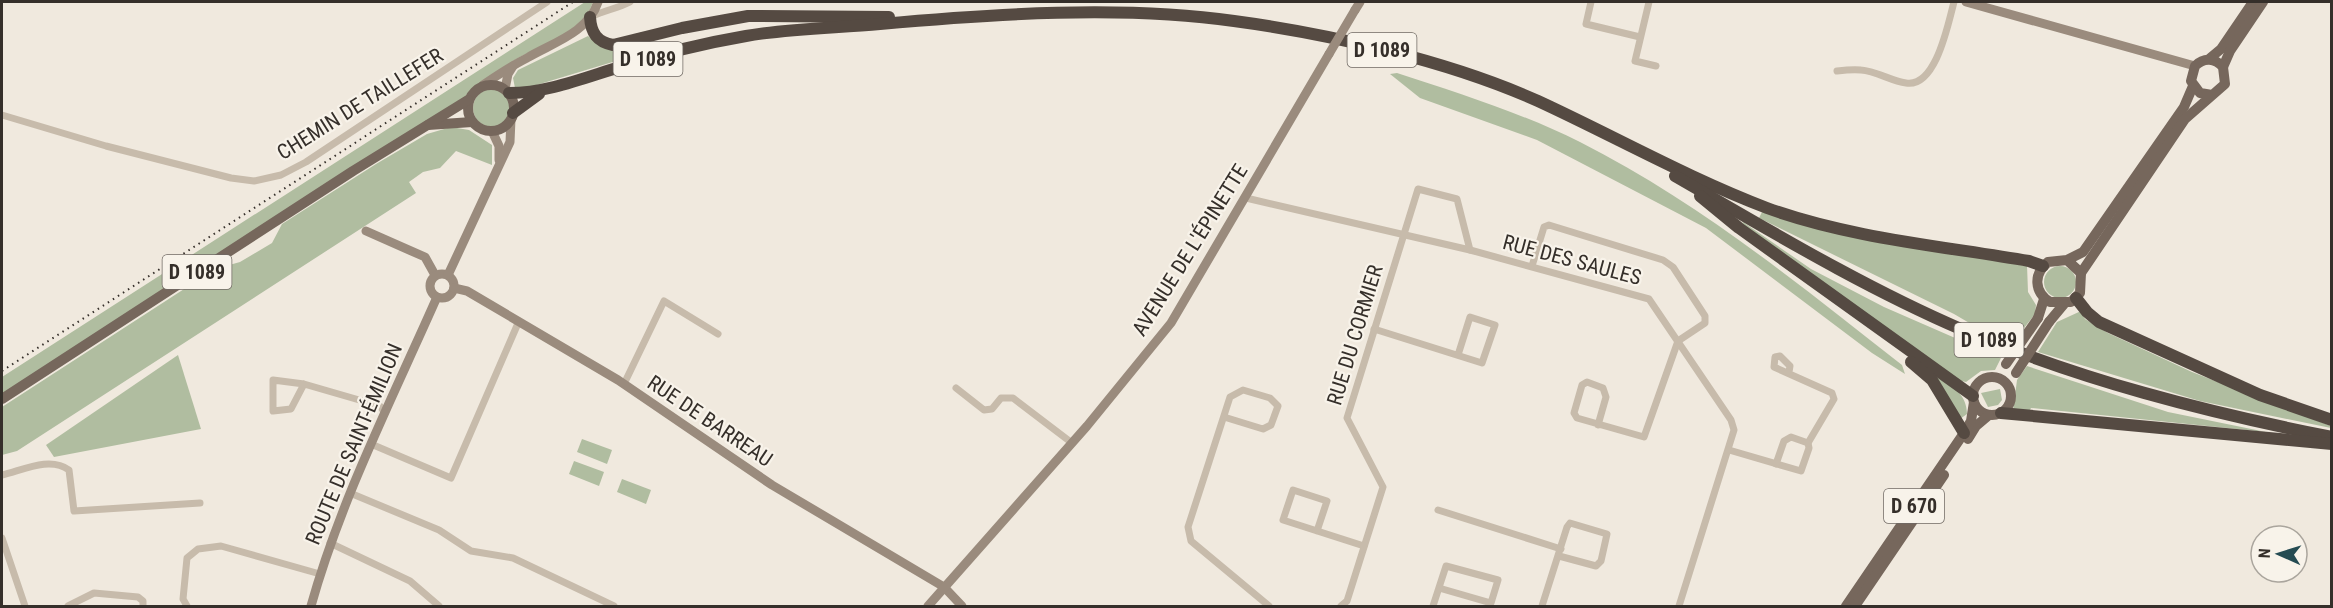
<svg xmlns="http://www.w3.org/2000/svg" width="2333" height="608" font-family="'Roboto Condensed',sans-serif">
<rect width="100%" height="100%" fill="#f0e9de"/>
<!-- green -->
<g fill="#b0bda0">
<path d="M585,2H593C582,36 540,44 513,61C506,65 501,71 494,76C481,84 476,82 465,97L2,394V377Z"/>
<polygon points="588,36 602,47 647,42 649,51 520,90 515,88 513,78 518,70"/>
<path d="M1397,73C1458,93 1522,113 1580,142C1697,201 1800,285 1902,365L1905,374L1872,353L1706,228L1537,140L1420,98L1390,74Z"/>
<circle cx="492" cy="108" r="19"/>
<polygon points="451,127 469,130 492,145 492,165 456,151 440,168 423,172 409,182 416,193 17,451 2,455 2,407 215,269 240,262 272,243 282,224 376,164 427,134"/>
<polygon points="1762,212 2027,265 2028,292 2036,305 2035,314 2013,342 1983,331 1954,314 1759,218"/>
<polygon points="1743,222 1811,269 1884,307 2001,358 1995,370 1981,371 1966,382 1957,380 1741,226"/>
<circle cx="2060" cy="282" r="16"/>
<polygon points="2081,311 2085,319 2108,333 2192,372 2331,426 2331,428 2200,401 2038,352 2057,322"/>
<polygon points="178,355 201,429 54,457 46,445"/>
<polygon points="2027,366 2168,412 2266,432 2031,408 2029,412 2013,411 2017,380"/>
<path d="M1936,376C1952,386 1967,394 1967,414L1960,419Z"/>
<polygon points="2000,389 2002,400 1998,405 1988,407 1981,393"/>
<polygon points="582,439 612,450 607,464 577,452"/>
<polygon points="574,461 604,472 599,486 569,474"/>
<polygon points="622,479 651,490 646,504 617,492"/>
</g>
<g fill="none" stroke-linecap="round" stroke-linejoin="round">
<!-- street -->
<g stroke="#c7bbab" stroke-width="7">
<polyline points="1591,2 1586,24 1640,37"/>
<polyline points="1649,2 1635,61 1656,66"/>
<path d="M591,17C604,10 617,9 630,2"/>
<path d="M1837,71C1845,70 1853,69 1861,70C1876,71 1891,81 1906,83C1936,88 1948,24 1954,2"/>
<polyline points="2,115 106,146 231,178 254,181 281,175 306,162 547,2"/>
<polyline points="1246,198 1470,250 1649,299 1731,420 1734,430 1679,606"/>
<polyline points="1532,266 1544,227 1549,225 1663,260 1673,267 1705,316 1705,323 1678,341 1644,437 1577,418 1574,413 1582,385 1587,382 1603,388 1606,397 1598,425"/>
<polyline points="1374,329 1482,363 1495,325 1470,317 1458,355"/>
<polyline points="304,384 291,409 273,411 273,380 304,384 380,406 385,413"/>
<polyline points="624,384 664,301 718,334"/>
<polyline points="956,388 984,410 992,409 1001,398 1013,398 1072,443"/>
<polyline points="1224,417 1263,429 1271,425 1278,406 1270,398 1243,390 1230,397 1188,527 1191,541 1269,606"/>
<polyline points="371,444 451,478 519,321"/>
<polyline points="1729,450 1801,471 1809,448 1808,443 1834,399 1832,393 1774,367 1775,357 1780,356 1790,366 1789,372"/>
<polyline points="1776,464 1784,441 1791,437 1808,443"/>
<path d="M2,475C23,470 50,456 69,470L74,511L200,503"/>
<polyline points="350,493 439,530 471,551 513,558 614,606"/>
<polyline points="1438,510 1561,549"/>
<polyline points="1317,531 1327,501 1293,490 1283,520 1364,546"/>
<polyline points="2,538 25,606"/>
<polyline points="330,543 410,581 439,606"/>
<polyline points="68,606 94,593 138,597 143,601 143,606"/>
<polyline points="187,606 183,599 187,558 198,549 221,546 320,574"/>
<polyline points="1341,606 1347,601 1383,487 1347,418 1418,189 1457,199 1470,250"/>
<polyline points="1433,606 1446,566 1498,580 1491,603 1439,588"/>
<polyline points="1542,606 1567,527 1570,523 1607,534 1601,561 1596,566 1559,556"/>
</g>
<!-- secondary -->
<g stroke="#9a8b7d" stroke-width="9">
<polyline points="1966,2 2195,66"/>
<polyline points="1355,10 1360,2"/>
<path d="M483,85C498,75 511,66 527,58C552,43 588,33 598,2"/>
<polyline points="505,89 508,74 513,66"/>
<polyline points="492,131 499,146 499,160"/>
<polyline points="366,231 425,257 435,275"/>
<circle cx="442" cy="286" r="12"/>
<polyline points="448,275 510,142 511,119"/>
<polyline points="454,288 467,291 618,380 772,485 944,587 962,606"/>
<path d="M311,606C341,499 392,399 437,297"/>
<polyline points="928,606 1087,426 1171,323 1329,54"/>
</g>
<!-- primary -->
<g stroke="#76675c" stroke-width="10">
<polyline points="2209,59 2221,49 2253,2"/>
<polyline points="2223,67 2230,51 2263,2"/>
<circle cx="491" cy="108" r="23"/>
<polyline points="428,125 472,122"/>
<path d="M2067,260L2081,273L2080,293L2071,302H2050C2034,292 2033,274 2048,262L2067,260L2083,252L2184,107L2193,86"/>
<path d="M2081,273L2185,119L2225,84L2223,67C2215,58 2204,57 2195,66L2191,81L2200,93L2212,95"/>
<polyline points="2038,318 2044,299"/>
<polyline points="2049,322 2064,304"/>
<circle cx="1992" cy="396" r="19"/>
<polyline points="2,399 353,171 468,100"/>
<polyline points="1968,439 1976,426 1989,415"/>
<polyline points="1846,606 1964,433 1971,421 1974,402"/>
<polyline points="1855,606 1944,475"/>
</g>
<!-- highway -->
<g stroke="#554a42" stroke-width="12">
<path d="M590,17C591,33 597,42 613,45L682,28L748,16L889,17"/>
<path d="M509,93C548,93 586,77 623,66C664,53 705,43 746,36C790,28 836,28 880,24C991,14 1123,5 1234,21C1331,34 1449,61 1538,101C1614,136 1688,178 1767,208C1850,238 1942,246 2029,261L2043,266"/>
<polyline points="513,113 539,94"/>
<path d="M1675,176C1769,230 1863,287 1963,330C2081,380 2205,412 2332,437"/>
<polyline points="1700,196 1739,228 1973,396"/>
<polyline points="2076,298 2087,312 2099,322 2260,395 2332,420"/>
<polyline points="1911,362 1932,380 1964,433"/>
<polyline points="2001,413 2332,444"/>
</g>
<!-- rail -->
<polyline stroke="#352f2a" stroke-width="2" stroke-dasharray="1.5 4.5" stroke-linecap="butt" points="2,371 573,2"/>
<!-- secondary-bridge -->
<polyline stroke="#9a8b7d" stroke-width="9" points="1329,54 1355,10"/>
<!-- primary-bridge -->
<g stroke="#76675c" stroke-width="10">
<polyline points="2006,364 2038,318"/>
<polyline points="2016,373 2049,322"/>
</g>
</g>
<g text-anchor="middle" stroke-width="4.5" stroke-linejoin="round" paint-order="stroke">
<!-- shield labels -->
<g fill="#f8f3ea" stroke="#706a64" stroke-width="1.5">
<rect x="1347.5" y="33" width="69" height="34" rx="4.5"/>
<rect x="613.5" y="42" width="69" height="34" rx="4.5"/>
<rect x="162.5" y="255" width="69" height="34" rx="4.5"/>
<rect x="1954.5" y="323" width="69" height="34" rx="4.5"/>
<rect x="1884" y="489" width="60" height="34" rx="4.5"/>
</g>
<g font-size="20" font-weight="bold" fill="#352f2a">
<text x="1382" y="57">D 1089</text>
<text x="648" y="66">D 1089</text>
<text x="197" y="279">D 1089</text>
<text x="1989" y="347">D 1089</text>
<text x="1914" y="513">D 670</text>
</g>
<!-- street labels -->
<g font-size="21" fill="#352f2a" stroke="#f8f3ea">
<text transform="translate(360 104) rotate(-32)" y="7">CHEMIN DE TAILLEFER</text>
<text transform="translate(1190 250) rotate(-58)" y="7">AVENUE DE L'ÉPINETTE</text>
<text transform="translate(1572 260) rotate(15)" y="7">RUE DES SAULES</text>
<text transform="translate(1355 335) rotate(-73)" y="7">RUE DU CORMIER</text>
<text transform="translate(710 421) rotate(34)" y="7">RUE DE BARREAU</text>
<text transform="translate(354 444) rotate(-67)" y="7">ROUTE DE SAINT-ÉMILION</text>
</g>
</g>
<!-- border -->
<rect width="2333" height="608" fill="none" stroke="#352f2a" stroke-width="6"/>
<!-- north arrow -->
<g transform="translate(2279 554) rotate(273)"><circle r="28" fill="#f8f3ea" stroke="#aaa59d" stroke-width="1.5"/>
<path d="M0-4.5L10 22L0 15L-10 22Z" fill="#244b52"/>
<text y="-9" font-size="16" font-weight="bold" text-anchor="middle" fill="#352f2a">N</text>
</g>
</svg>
